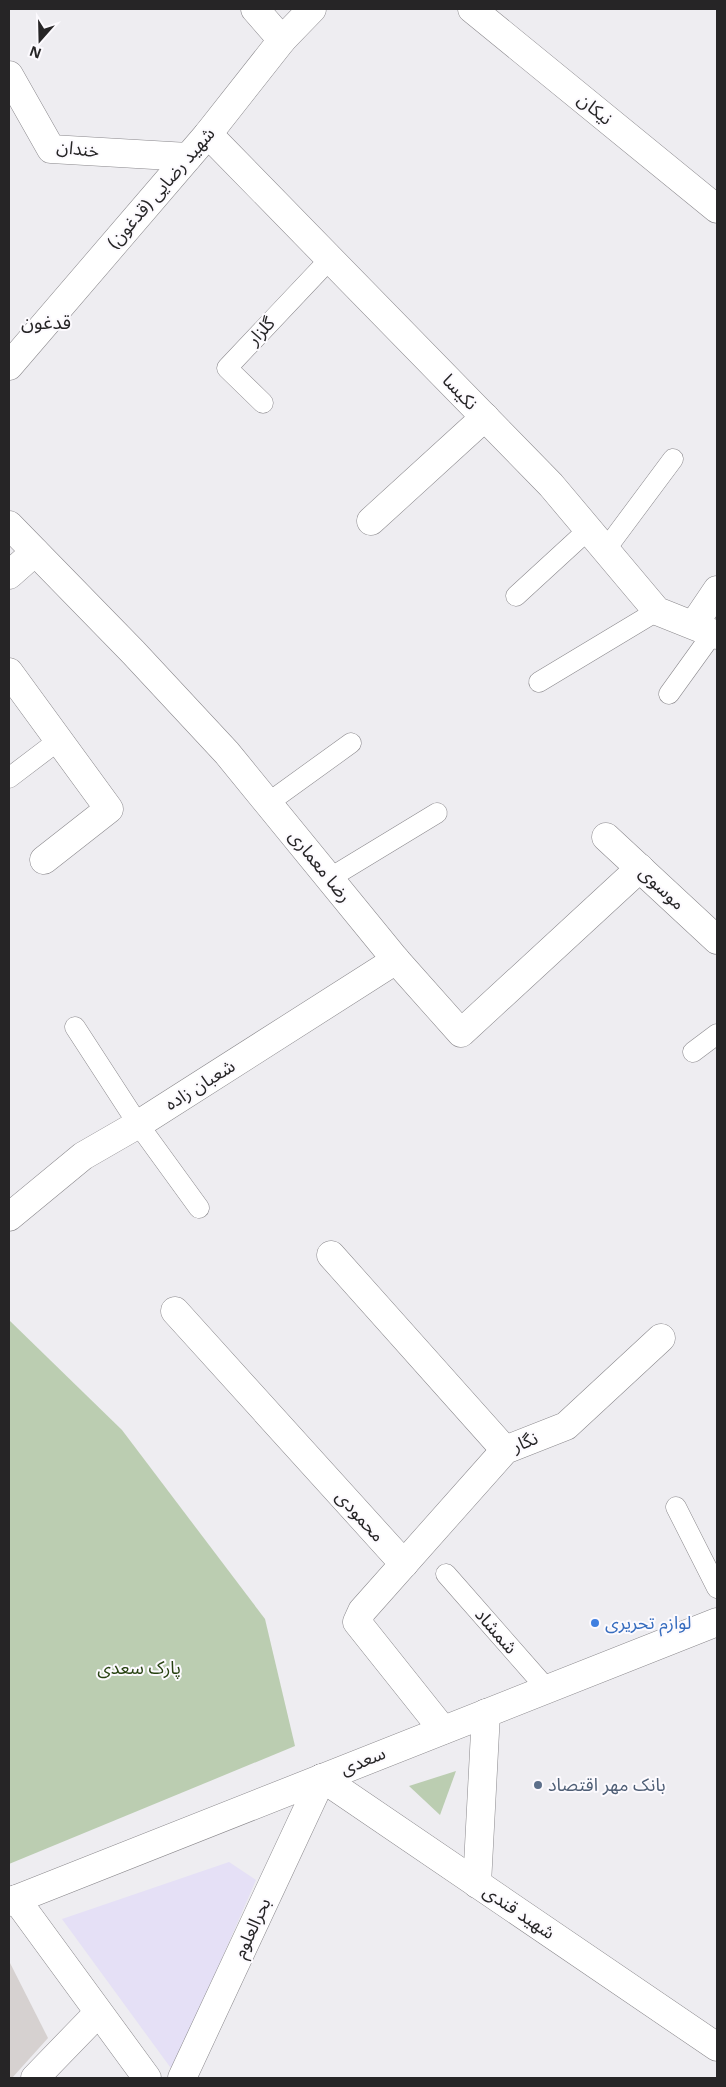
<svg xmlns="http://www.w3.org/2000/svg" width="726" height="2087" font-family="'Noto Sans','Noto Sans Arabic',sans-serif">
<rect width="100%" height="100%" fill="#eeedf1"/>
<!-- education -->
<polygon fill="#e5e0f6" points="229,1862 256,1880 173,2071 62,1919"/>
<!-- green -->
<g fill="#bbcdb1">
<polygon points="9,1320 122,1430 265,1619 295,1746 9,1864"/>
<polygon points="456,1771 440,1815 409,1786"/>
</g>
<!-- building -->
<polygon fill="#d6d1d0" points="9,1961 48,2038 12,2078 9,2078"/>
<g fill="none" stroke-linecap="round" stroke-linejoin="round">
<defs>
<g id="lane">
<polyline points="263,403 227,368 330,259"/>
<polyline points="606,549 673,459"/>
<polyline points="516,596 589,529"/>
<polyline points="539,682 657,611"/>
<polyline points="669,694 713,633"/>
<polyline points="9,778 59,740"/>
<polyline points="268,803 351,743"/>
<polyline points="330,878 437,813"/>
<polyline points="75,1027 138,1124 199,1208"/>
<polyline points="693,1052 717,1034"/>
<polyline points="676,1507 717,1588"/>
<polyline points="446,1574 547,1689"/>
</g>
<g id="street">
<polyline points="255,9 282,40"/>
<polyline points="472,9 717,209"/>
<polyline points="9,75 51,149 188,157"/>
<polyline points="208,134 551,485 657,611 717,635"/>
<polyline points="371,521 485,417"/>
<polyline points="9,525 133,652 227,753 396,960 461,1033 640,868"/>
<polyline points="9,575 35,552"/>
<polyline points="694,624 717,590"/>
<polyline points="9,672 109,809 44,860"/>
<polyline points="606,837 717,940"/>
<polyline points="9,1217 83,1156 142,1122 396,960"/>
<polyline points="331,1255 505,1450"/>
<polyline points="175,1311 404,1564"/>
<polyline points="443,1730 357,1622 362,1611 505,1450 566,1426 661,1338"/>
<polyline points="16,1899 147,2078"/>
<polyline points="35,2078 98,2013"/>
<polyline points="182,2078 322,1778"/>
</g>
<g id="secondary">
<polyline points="9,366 208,134 282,40 312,9"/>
<polyline points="322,1778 717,2047"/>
<polyline points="477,1884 486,1713"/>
<polyline points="9,1902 717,1622"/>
</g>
</defs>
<!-- lane casing -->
<use href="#lane" stroke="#8a888c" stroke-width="21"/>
<!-- street casing -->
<use href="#street" stroke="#8a888c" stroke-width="29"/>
<!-- secondary casing -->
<use href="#secondary" stroke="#8a888c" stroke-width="29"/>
<!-- lane -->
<use href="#lane" stroke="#fff" stroke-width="20"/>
<!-- street -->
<use href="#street" stroke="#fff" stroke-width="28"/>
<!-- secondary -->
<use href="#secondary" stroke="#fff" stroke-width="28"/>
</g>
<!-- markers -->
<circle fill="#3f7fe0" stroke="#fcfafe" stroke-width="2" cx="595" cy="1623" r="5"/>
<circle fill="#5c6f8a" stroke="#fcfafe" stroke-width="2" cx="538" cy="1785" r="5"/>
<g text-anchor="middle" stroke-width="4" stroke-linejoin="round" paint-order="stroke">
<!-- street labels -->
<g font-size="18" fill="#262526" stroke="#fcfafe">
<text transform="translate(595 109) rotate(39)" y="6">نیکان</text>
<text transform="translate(78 149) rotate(7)" y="6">خندان</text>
<text transform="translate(161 188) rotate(-49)" y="6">(قدغون) شهید رضایی</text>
<text transform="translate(261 331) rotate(-47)" y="6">گلزار</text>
<text transform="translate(460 392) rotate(46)" y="6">نکیسا</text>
<text transform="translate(320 866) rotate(51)" y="6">رضا معماری</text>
<text transform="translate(662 888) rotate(43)" y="6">موسوی</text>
<text transform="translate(200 1085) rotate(-32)" y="6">شعبان زاده</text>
<text transform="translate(525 1442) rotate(-22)" y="6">نگار</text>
<text transform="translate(360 1516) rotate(48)" y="6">محمودی</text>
<text transform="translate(496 1631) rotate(49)" y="6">شمشاد</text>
<text transform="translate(363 1761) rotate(-22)" y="6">سعدی</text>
<text transform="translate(519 1912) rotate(34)" y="6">شهید قندی</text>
<text transform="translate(252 1928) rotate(-65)" y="6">بحرالعلوم</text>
</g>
<!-- shop labels -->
<g font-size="18" fill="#366cbe" stroke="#fcfafe" text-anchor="start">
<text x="605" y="1629">لوازم تحریری</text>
</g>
<!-- park labels -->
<g font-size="18" fill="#274211" stroke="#fcfafe">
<text x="139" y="1674">پارک سعدی</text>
</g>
<!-- service labels -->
<g font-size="18" fill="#4e5e75" stroke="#fcfafe" text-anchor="start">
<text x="548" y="1791">بانک مهر اقتصاد</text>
</g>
<!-- neighbourhood labels -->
<g font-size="19" fill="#262526" stroke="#fcfafe">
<text x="46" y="329">قدغون</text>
</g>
</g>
<!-- border -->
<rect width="726" height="2087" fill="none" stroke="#262526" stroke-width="20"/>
<!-- north arrow -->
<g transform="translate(40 40) rotate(200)" stroke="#fcfafe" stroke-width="4" paint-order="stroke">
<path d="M0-4L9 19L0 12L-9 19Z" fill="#262526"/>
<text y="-8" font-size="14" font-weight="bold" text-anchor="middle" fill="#262526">N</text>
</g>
</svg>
